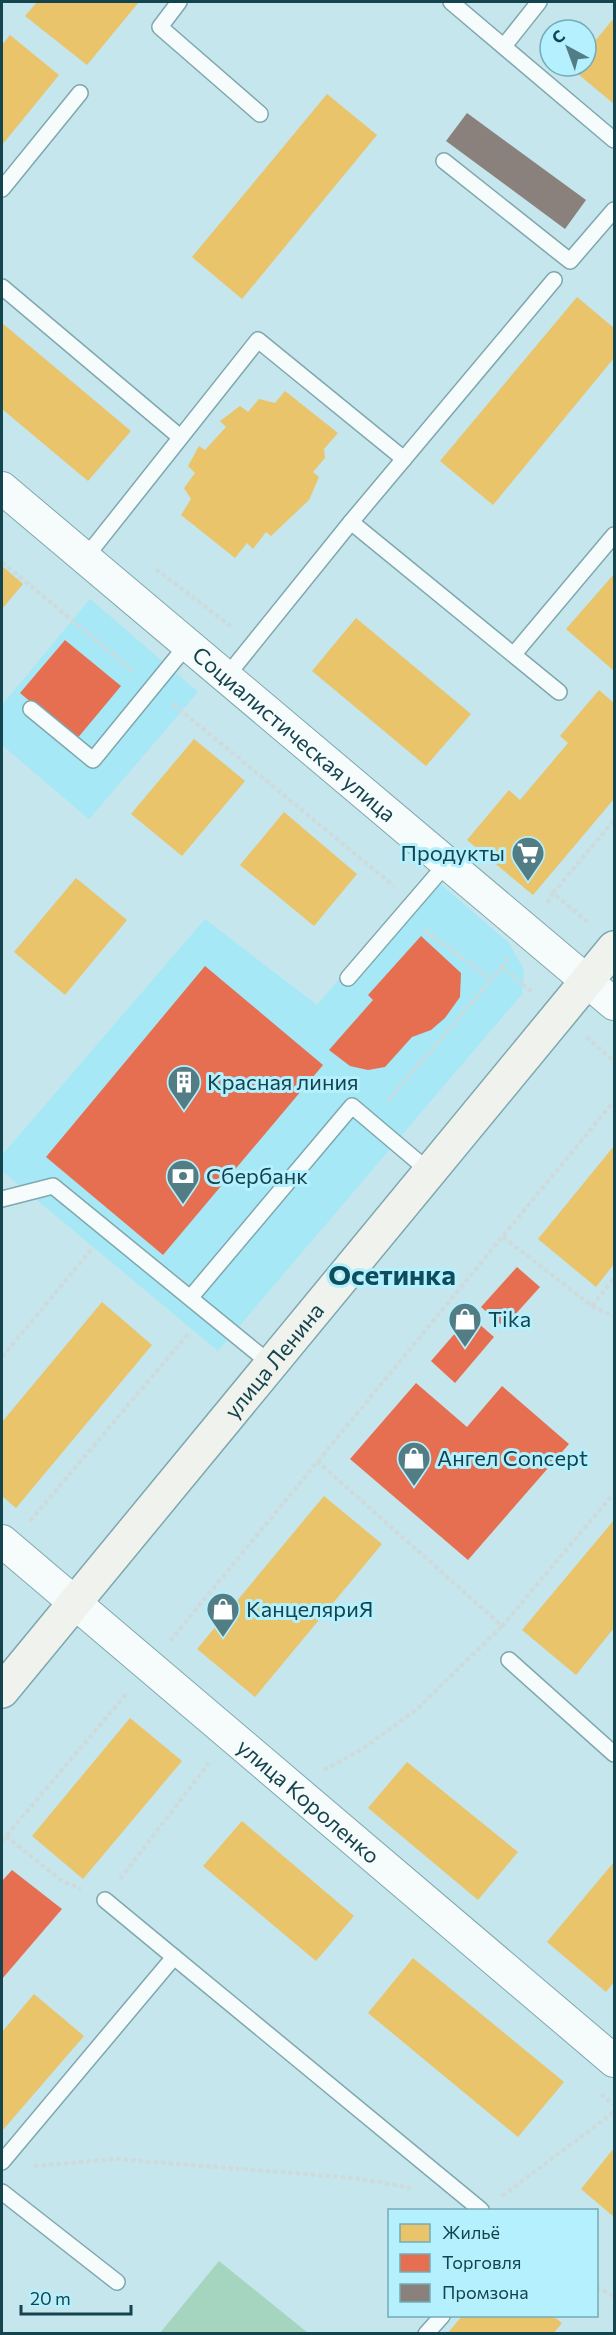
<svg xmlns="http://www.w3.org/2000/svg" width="616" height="2335" font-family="Commissioner,sans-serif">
<rect width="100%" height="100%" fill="#c5e6ec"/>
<!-- built -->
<g fill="#a6e8f5">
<polygon points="90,599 198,692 89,819 2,745 2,705"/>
<polygon points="429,874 509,943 524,970 522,994 218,1351 2,1171 2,1155 205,919 317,1005"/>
</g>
<!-- green -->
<polygon fill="#a5d4bf" points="219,2261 308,2333 160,2333"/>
<!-- homes -->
<g fill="#e9c46a">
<polygon points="37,2 139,2 87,65 25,16"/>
<polygon points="614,18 614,104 572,69 574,66 586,66 586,52"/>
<polygon points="10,35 59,75 2,145 2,45"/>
<polygon points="327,94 377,135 242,299 192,257"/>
<polygon points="577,297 614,328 614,358 493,505 440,461"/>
<polygon points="2,323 131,431 88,481 2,409"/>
<polygon points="285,391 338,433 324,449 325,458 313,472 319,477 309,500 271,536 266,532 253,549 247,543 235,558 181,515 191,499 184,488 195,473 188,466 199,446 205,450 226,427 220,421 240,406 248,412 259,399 275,403"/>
<polygon points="2,566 23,584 2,609"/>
<polygon points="614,574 614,671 566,629"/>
<polygon points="356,618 471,714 426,766 312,671"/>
<polygon points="599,690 614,703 614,799 533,895 467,840 509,790 520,800 568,743 560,736"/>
<polygon points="194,739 245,781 182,856 131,814"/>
<polygon points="284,812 357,874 314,926 240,865"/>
<polygon points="76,878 127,920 65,995 14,952"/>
<polygon points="614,1146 614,1264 596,1287 538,1239"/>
<polygon points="102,1302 152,1345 16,1508 2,1496 2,1422"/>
<polygon points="324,1496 382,1544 255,1697 197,1649"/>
<polygon points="614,1520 614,1628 576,1675 522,1630"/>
<polygon points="130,1718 182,1761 83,1879 32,1836"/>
<polygon points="407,1762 518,1852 478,1900 368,1808"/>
<polygon points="242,1821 354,1916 316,1961 203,1866"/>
<polygon points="614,1862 614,1982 606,1992 547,1942"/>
<polygon points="413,1958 564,2082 518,2137 368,2013"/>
<polygon points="34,1994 84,2036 2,2131 2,2032"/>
<polygon points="614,2148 614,2217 581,2189"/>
<polygon points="462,2316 553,2316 562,2323 553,2334 447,2334"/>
</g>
<!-- shops -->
<g fill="#e76f51">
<polygon points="65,640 121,686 76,740 20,693"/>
<polygon points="421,936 461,973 460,997 445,1018 431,1030 412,1037 385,1067 368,1070 350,1066 329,1050 373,1000 368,995"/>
<polygon points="205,966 323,1065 163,1255 46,1157"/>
<polygon points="517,1267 540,1287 504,1327 481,1307"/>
<polygon points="470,1316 494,1337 455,1383 431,1361"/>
<polygon points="416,1383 467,1427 502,1386 569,1444 468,1560 350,1459"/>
<polygon points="12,1870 62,1909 2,1979 2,1881"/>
</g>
<!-- industry -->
<polygon fill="#8a817c" points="467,113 586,200 565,229 446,141"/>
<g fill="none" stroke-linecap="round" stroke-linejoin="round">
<defs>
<g id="service">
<polyline points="179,2 160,27 260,114"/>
<polyline points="451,2 614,140"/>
<polyline points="504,46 539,2"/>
<polyline points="444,161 570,261 614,210"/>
<polyline points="2,189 80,93"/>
<polyline points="2,287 180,437"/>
<polyline points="351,522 559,692"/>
<polyline points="85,558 258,340 404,459"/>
<polyline points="514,654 614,535"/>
<polyline points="226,677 351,522 554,280"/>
<polyline points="31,709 93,760 187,645"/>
<polyline points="348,978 447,863"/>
<polyline points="2,1199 53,1186 272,1365"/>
<polyline points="191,1297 352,1106 430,1172"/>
<polyline points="509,1660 614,1754"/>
<polyline points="174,1957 481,2210"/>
<polyline points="2,2162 174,1957 105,1900"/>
<polyline points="2,2192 117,2282"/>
<polyline points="426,2334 442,2316"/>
</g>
<g id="minor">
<path id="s1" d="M2,488L614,1004"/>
<path id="s2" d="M2,1541L614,2061"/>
</g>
<g id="secondary">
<path id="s3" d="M2,1691L614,948"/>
</g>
</defs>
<!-- service casing -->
<use href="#service" stroke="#7fa7ae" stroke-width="18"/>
<!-- minor casing -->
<use href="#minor" stroke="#7fa7ae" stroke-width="34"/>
<!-- secondary casing -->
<use href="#secondary" stroke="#7fa7ae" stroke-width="36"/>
<!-- path -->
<g stroke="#cedadc" stroke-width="4" stroke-dasharray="4.5 3" stroke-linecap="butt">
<polyline points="2,562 133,671"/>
<polyline points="156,569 233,628"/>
<polyline points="173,704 394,886"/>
<polyline points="553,893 614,820"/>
<polyline points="547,903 553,893 589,923"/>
<polyline points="424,930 491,979"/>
<polyline points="508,958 502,967 532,992"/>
<polyline points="586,1037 614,1061"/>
<polyline points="388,1101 502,967"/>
<polyline points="503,1237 592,1306 614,1278"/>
<polyline points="592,1306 614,1316"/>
<polyline points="2,1357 91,1250"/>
<polyline points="317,1461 502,1626 614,1493"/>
<polyline points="30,1521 190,1332"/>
<polyline points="170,1641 614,1101"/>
<polyline points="324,1770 364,1748 417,1709 502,1626"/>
<polyline points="6,1836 62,1881 81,1889"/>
<polyline points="2,1841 127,1693"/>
<polyline points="120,1879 209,1763"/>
<polyline points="601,2094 614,2105"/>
<polyline points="34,2166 116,2159 355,2178 411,2188"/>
<polyline points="502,2196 614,2112"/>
<polyline points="596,2287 614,2296"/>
</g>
<!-- service -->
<use href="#service" stroke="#f6fbfc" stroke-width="15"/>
<!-- minor -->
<use href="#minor" stroke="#f6fbfc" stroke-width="32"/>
<!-- secondary -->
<use href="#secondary" stroke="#eff2ed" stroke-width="33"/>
</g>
<!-- icons -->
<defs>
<symbol id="supermarket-pin" viewBox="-11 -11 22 30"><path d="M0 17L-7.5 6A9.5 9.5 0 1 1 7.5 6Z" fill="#527d85" stroke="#b4f0fd"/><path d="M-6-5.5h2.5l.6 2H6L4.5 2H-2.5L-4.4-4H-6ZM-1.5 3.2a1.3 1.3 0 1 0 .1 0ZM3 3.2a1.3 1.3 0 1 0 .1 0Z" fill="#fff"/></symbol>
<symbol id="building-pin" viewBox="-11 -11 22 30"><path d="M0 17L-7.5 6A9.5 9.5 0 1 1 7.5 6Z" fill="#527d85" stroke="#b4f0fd"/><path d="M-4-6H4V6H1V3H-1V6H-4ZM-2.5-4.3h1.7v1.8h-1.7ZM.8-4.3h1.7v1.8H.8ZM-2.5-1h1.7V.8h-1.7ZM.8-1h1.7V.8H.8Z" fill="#fff"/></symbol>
<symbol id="bank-pin" viewBox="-11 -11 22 30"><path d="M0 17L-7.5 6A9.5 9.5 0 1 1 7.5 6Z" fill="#527d85" stroke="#b4f0fd"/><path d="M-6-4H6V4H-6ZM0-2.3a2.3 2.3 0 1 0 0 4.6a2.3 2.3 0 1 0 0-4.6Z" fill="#fff"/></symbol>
<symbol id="shop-pin" viewBox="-11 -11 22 30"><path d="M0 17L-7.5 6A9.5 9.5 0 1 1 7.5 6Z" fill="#527d85" stroke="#b4f0fd"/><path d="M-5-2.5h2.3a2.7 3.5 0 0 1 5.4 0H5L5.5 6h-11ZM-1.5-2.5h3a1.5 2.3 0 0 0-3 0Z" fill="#fff"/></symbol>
</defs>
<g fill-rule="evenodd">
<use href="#supermarket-pin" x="509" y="834" width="38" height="52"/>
<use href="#building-pin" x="165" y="1063" width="38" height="52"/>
<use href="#bank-pin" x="164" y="1157" width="38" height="52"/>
<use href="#shop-pin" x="446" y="1300" width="38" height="52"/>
<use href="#shop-pin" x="395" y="1439" width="38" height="52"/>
<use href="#shop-pin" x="204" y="1590" width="38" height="52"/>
</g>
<g text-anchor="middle" stroke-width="6" stroke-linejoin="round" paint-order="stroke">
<!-- street labels -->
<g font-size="22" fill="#14444e" stroke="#b4f0fd">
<text dy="8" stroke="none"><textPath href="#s1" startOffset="382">Социалистическая улица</textPath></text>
<text dy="8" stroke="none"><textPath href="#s3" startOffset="428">улица Ленина</textPath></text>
<text dy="8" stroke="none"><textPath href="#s2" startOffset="402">улица Короленко</textPath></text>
</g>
<!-- poi labels -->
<g font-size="22" fill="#14444e" stroke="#b4f0fd" text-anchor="start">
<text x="505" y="861" text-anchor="end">Продукты</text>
<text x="207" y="1090">Красная линия</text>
<text x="206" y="1184">Сбербанк</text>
<text x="488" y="1327">Tika</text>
<text x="437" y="1466">Ангел Concept</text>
<text x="246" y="1617">КанцеляриЯ</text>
</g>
<!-- district labels -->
<g font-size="28" font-weight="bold" fill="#0e4e5a" stroke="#b4f0fd">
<text x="392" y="1285">Осетинка</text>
</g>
</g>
<!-- border -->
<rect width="616" height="2335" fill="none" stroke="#14444e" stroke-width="6"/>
<!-- legend -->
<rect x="388" y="2209" width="210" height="108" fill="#b4f0fd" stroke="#74abb7" stroke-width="1.5"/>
<rect x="400" y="2224" width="30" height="18" fill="#e9c46a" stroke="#74abb7" stroke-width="1.5"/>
<text x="442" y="2239" font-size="18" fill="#14444e">Жильё</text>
<rect x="400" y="2254" width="30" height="18" fill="#e76f51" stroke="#74abb7" stroke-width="1.5"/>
<text x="442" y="2269" font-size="18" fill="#14444e">Торговля</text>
<rect x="400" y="2284" width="30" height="18" fill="#8a817c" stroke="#74abb7" stroke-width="1.5"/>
<text x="442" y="2299" font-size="18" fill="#14444e">Промзона</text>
<!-- north arrow -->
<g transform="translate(568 48) rotate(319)"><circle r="28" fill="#b4f0fd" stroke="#74abb7" stroke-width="1.5"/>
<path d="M0-4.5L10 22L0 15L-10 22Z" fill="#527d85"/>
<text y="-9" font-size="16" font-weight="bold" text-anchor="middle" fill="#14444e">С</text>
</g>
<!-- scale -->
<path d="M21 2305v9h110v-9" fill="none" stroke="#14444e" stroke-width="3"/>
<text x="30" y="2305" font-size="18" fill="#14444e" stroke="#b4f0fd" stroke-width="4.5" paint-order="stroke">20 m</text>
</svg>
